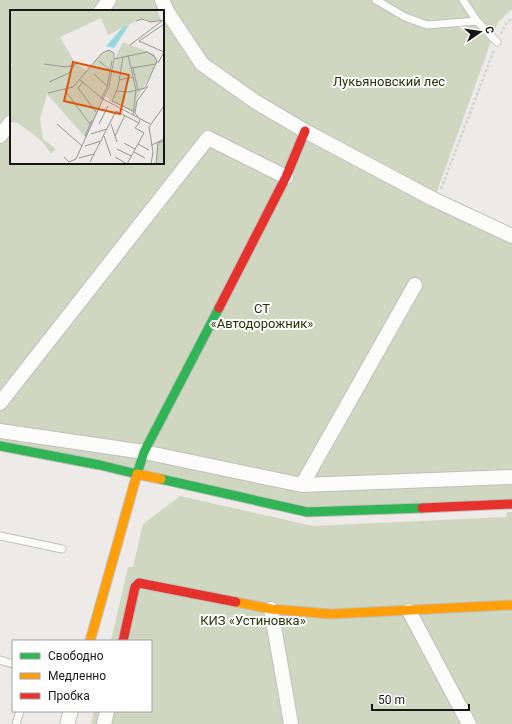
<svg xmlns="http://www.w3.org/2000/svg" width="512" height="724" font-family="Roboto,sans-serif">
<rect width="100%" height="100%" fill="#edeae7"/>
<!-- green -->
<g fill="#cfd7c0" fill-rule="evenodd">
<path d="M0,0H159L200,66L512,237V504L307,512L0,446ZM11,11H163V163H11Z"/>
<polygon points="167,0 512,0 512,9 498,22 435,197 288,118 203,63"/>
<polygon points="180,496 313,526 506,517 507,512 512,512 512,724 91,724 94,711 151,711 151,641 111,641 128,567 133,567 143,524"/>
</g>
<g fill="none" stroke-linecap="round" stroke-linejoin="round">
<defs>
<g id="lane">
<polyline points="376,0 405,17 427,25 477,21 497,42"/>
<polyline points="463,0 477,21"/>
<polyline points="0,536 62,549"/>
<polyline points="0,660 13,664"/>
<polyline points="16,724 20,711"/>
</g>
<g id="street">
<polyline points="162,0 168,13 202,64 256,102 305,131 433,199 512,236"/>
<polyline points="101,11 109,0"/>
<polyline points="0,136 11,122"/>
<polyline points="0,403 208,138 286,177"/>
<polyline points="0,431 144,452 302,485 512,477"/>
<polyline points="302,485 415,285"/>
<polyline points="271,609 291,724"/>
<polyline points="409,611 469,724"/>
<polyline points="67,724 71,711"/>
<polyline points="104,724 107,711"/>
</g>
<g id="fast">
<polyline points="0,446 100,465 137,474 144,452 219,308"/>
<polyline points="161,479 307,512 422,508"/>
</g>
<g id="slow">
<polyline points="236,602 271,609 331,614 512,605"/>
<polyline points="90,641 137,474 161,479"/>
</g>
<g id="jam">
<polyline points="219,308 286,177 305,131"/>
<polyline points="422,508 512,504"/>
<polyline points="123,641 135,587 139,583 236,602"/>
</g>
</defs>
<!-- lane casing -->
<use href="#lane" stroke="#c1bfbc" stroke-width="9"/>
<!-- street casing -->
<use href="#street" stroke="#c1bfbc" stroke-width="16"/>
<!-- fast casing -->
<use href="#fast" stroke="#c1bfbc" stroke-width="11"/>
<!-- slow casing -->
<use href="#slow" stroke="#c1bfbc" stroke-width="11"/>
<!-- jam casing -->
<use href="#jam" stroke="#c1bfbc" stroke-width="11"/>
<!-- path -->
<g stroke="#d4d3d2" stroke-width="2.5" stroke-dasharray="3 2" stroke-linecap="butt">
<polyline points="501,34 506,24 512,18"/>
<polyline points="441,189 494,50"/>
</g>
<!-- lane -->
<use href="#lane" stroke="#fcfcfb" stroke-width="7"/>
<!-- street -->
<use href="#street" stroke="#fcfcfb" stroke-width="14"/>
<!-- fast -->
<use href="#fast" stroke="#30b455" stroke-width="9"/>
<!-- slow -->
<use href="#slow" stroke="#ff9f0a" stroke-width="9"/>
<!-- jam -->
<use href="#jam" stroke="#e5322d" stroke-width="9"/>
</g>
<g text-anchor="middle" stroke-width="4" stroke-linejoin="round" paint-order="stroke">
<!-- park labels -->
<g font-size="13" fill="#243405" stroke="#fff">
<text x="389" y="86">Лукьяновский лес</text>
<text x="262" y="313">СТ<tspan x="262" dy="15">«Автодорожник»</tspan></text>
<text x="253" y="625">КИЗ «Устиновка»</text>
</g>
</g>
<!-- overview -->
<g transform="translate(10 10)">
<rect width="154" height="154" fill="#edeae7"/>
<path d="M0,0H147L151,10L141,12L135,9L126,11L98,25L91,8L50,27L65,53L77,61L92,43L99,40L104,43L99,77L76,128L37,84L30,109L33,129L46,139L41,144L32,131L8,113L0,112V58L3,54H0ZM113,32L144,44L148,51L127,89L125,103L100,91L96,86L100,76L105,48ZM154,130V154H146L147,133Z" fill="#cfd7c0"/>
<path d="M119,15L104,38L96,36L113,17Z" fill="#98d7e0"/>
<path fill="none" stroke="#989693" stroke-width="1" d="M126,11L132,9L141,12L154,10M120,35L152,11M154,42L129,31L154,14M118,45L126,80L123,105M113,47L108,77L102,91L123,101M104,49L137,42L144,46L147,51L135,78L119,82L106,81M89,51L100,60M148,53L154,42M34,54L56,57L64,55M121,58L146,54M123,58L128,80M84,64L97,76M109,70L123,67M39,72L59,63L66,53M73,72L68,78L86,102M54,79L80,114M38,83L63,77L92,43L99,40L104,43V49L99,77L93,89L140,114M91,89L97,77L102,51M128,107L125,103L127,91L138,76M47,114L72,136M89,114L98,96M101,114L107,132M81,124L97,119M75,126L82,110M94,126L101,146M105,126L115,105M114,133L125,139M128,134L139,140M142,135L154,129M75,136L91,131M107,139L121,146M124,142L135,148M54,147L59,152L66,149L93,89L70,70M105,147L117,154L134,123L125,118L129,113M69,148L84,144M80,152L106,101L129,113L130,109M141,154L143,142L139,117L154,96M146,154L148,133L154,131"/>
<path fill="#de560c" fill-opacity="0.15" stroke="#de560c" stroke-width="2" d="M63,52L119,65L110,104L54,91Z"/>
<rect width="154" height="154" fill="none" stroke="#191715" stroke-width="2"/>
</g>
<!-- legend -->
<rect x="12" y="640" width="140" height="72" fill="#ffffff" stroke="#a3a2a1"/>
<rect x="20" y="653" width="20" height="6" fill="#30b455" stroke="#a3a2a1"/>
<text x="48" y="660" font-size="12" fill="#191715">Свободно</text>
<rect x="20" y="673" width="20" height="6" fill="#ff9f0a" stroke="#a3a2a1"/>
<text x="48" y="680" font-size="12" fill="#191715">Медленно</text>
<rect x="20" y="693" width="20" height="6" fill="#e5322d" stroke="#a3a2a1"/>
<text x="48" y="700" font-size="12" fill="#191715">Пробка</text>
<!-- north arrow -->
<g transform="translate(480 32) rotate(77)" stroke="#ffffff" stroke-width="3" paint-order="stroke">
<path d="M0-3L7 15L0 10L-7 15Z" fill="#191715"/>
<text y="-6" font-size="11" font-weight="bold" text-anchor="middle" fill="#191715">С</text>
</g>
<!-- scale -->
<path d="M372 704v6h97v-6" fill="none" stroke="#191715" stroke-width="2"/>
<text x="378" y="704" font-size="12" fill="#191715" stroke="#ffffff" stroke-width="3" paint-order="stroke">50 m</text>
</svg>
